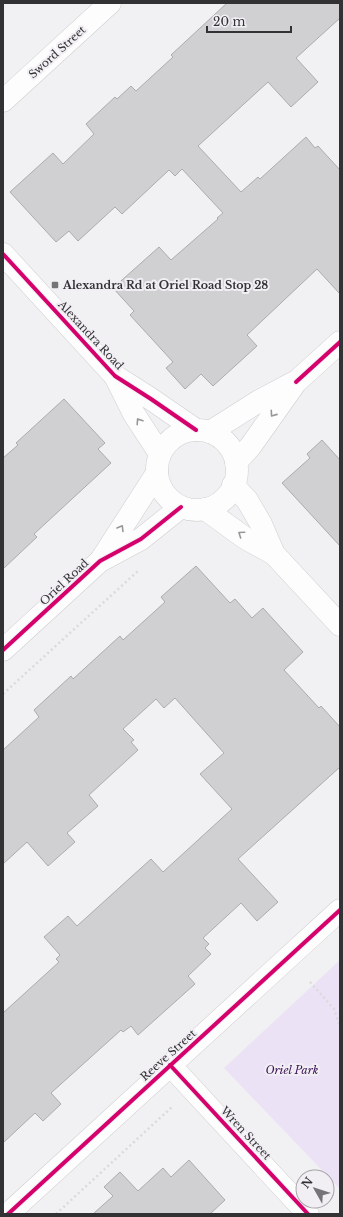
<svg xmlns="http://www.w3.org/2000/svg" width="343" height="1217" font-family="'Libre Baskerville',serif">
<rect width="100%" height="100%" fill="#f1f0f3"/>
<!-- green -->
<polygon fill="#ece2f6" points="340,960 340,1189 224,1068"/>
<!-- building -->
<g fill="#d0cfd1" stroke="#acabae">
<polygon points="227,3 340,3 340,18 296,58 318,82 291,107 268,82 198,146 241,192 258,177 260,179 306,137 315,148 318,146 340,170 340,294 317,269 247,335 257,346 213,386 201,374 185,389 166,368 173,362 130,315 134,311 113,288 159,247 171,260 218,219 217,218 223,213 182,169 175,176 169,170 122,214 115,207 78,241 69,231 56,242 10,192 53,153 63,164 94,134 86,124 115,97 117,99 131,86 136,91 173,57 171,55"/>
<polygon points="64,399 105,443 98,449 111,463 34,534 37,537 3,569 3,458 18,445 16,443"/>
<polygon points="322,440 340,460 340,546 282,483 310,458 307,454"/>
<polygon points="196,566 230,603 235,599 252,618 263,608 303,652 284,670 319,708 321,706 340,727 340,767 238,859 278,902 257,921 241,903 203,938 209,944 205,948 211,954 188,976 195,984 138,1035 131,1026 123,1032 121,1030 51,1093 61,1104 43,1121 35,1113 3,1143 3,1013 59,962 56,959 60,955 44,937 68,916 77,926 151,859 163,872 232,809 200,774 224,753 175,698 164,708 156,699 123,729 134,740 131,742 138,750 89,795 98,806 67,833 75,842 48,866 27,842 3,864 3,750 39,717 34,710 71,676 73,679 120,636 123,640 165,602 161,597"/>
<polygon points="189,1160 225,1200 210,1214 93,1214 113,1196 104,1187 120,1172 138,1191 163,1168 171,1177"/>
</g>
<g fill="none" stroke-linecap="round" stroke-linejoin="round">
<defs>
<g id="street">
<polyline points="3,101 110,3"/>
<polyline points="170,1065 308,1214"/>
<polyline points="8,1214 340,910"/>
</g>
<g id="secondary">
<polyline points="3,254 115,376 151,399 196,430"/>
<polyline points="115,376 134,414 160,454"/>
<circle cx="197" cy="470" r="40"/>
<polyline points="210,432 259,401 293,383"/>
<polyline points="236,462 250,447 296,382 340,342"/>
<polyline points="233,485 247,500 261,524 274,554 340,625"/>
<polyline points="205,509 245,538 274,554"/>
<polyline points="101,560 157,473"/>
<polyline points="3,650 100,561 141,539 181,507"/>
</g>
</defs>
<!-- street casing -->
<use href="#street" stroke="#cfced0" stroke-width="23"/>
<!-- secondary casing -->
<use href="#secondary" stroke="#cfced0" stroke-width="23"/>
<!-- path -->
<g stroke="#dbdadb" stroke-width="2.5" stroke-dasharray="2 3" stroke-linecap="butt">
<polyline points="3,694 138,571"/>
<polyline points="310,982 334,1009 340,1026"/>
<polyline points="56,1214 173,1106"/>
</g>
<!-- street -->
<use href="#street" stroke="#fdfdfd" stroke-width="22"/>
<!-- secondary -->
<use href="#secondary" stroke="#fdfdfd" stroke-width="22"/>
<defs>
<g id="cycleway">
<polyline points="3,254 115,376 151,399 196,430"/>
<polyline points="296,382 340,342"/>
<polyline points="3,650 100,561 141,539 181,507"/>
<polyline points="170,1065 308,1214"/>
<polyline points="8,1214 340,910"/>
</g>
</defs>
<!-- cycleway casing -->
<use href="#cycleway" stroke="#f1eff4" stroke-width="6"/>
<!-- cycleway -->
<use href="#cycleway" stroke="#d6006c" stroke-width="4"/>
</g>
<!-- one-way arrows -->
<defs><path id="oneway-chevron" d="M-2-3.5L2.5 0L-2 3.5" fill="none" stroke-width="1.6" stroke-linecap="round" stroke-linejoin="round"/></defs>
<g stroke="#989798">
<use href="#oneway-chevron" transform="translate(273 414) rotate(125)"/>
<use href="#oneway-chevron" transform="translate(139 421) rotate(-123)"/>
<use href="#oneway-chevron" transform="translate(121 528) rotate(-59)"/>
<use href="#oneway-chevron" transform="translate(241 534) rotate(-145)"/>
</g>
<!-- markers -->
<rect fill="#757476" stroke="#f1eff4" stroke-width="1.5" x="51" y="281" width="8" height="8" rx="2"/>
<g text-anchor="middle" stroke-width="4" stroke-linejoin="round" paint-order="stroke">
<!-- street labels -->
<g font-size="11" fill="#323133" stroke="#f1eff4">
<text transform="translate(57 52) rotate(-42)" y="4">Sword Street</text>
<text transform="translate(91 335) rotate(47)" y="4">Alexandra Road</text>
<text transform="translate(64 582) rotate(-43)" y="4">Oriel Road</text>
<text transform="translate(168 1055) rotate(-42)" y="4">Reeve Street</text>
<text transform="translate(246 1133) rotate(47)" y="4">Wren Street</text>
</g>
<!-- poi labels -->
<g font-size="11" font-weight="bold" fill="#323133" stroke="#f1eff4" text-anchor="start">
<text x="63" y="289">Alexandra Rd at Oriel Road Stop 28</text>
</g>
<!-- park labels -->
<g font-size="11" font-style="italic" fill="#3d1157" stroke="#f1eff4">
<text x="292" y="1074">Oriel Park</text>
</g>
</g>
<!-- border -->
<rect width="343" height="1217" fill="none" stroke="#323133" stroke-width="8"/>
<!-- north arrow -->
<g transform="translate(315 1189) rotate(309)"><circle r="19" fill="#f1eff4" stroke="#a5a3a7"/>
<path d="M0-3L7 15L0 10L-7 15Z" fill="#757476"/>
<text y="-6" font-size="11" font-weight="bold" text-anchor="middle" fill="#323133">N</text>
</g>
<!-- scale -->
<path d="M207 26v6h84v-6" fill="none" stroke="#323133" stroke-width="2"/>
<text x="213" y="26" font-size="12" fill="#323133" stroke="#f1eff4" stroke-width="3" paint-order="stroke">20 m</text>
</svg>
